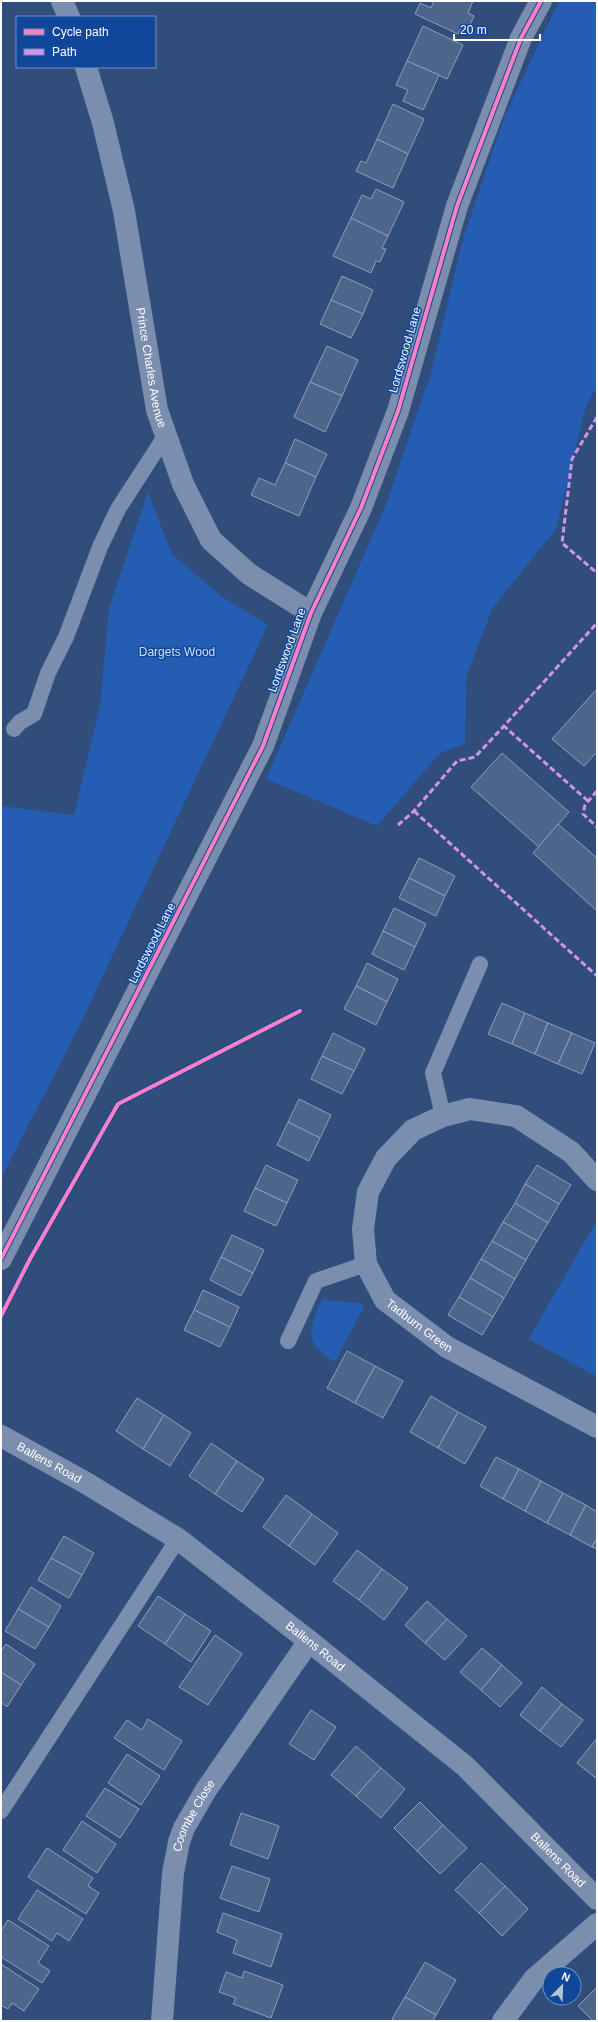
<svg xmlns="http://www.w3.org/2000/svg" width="598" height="2022" font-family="Helvetica,sans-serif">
<rect width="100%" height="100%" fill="#304d7c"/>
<!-- green -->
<g fill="#245db1">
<polygon points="559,1 597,1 597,387 586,406 556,529 492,609 466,677 465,744 440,753 377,826 266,779 385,507 430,376 464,236 505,115"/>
<polygon points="148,492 172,554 221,596 268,625 77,1031 1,1178 1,806 74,815 100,705 109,608"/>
<polygon points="597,1220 597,1377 529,1339"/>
<path d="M323,1297L331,1301L361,1303L364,1307L335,1362C302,1343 309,1328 323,1297Z"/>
</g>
<!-- building -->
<g fill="#4d658a" stroke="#8fa0ba">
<polygon points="434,1 473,1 468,13 474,16 469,27 463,24 458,34 415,14 420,3 431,8"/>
<polygon points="423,26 463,45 447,79 407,61"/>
<polygon points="407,61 439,75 423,110 403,101 408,90 396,85"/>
<polygon points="393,104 424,119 408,154 377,139"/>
<polygon points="377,139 408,154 393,188 356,171 361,161 366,163"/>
<polygon points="376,189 404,202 388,236 351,218 362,195 371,199"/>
<polygon points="351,218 388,236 382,248 386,249 380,262 376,261 371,273 333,256"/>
<polygon points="342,276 373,290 363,314 331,300"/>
<polygon points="331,300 363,314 351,338 320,324"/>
<polygon points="327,346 358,360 342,396 310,382"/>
<polygon points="310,382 342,396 325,432 294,417"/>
<polygon points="295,439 327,454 316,477 285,463"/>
<polygon points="285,463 316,477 299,516 251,495 259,478 275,485"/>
<polygon points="597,689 597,752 584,766 552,739"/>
<polygon points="502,753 569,812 539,847 471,787"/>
<polygon points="558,824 597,858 597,911 533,853"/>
<polygon points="419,858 455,876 445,896 409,878"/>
<polygon points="409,878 445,896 436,916 399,898"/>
<polygon points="394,908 426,924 415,947 383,931"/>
<polygon points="383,931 415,947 404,970 372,954"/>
<polygon points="367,963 398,979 387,1002 356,986"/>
<polygon points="356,986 387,1002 376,1025 344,1009"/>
<polygon points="502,1003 525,1013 512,1044 488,1034"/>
<polygon points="525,1013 548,1023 535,1054 512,1044"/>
<polygon points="548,1023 572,1033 558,1064 535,1054"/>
<polygon points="333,1033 365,1049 354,1071 322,1056"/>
<polygon points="572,1033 595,1043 582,1074 558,1064"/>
<polygon points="322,1056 354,1071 342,1094 311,1079"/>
<polygon points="299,1099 331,1115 320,1138 288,1122"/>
<polygon points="288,1122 320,1138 309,1161 277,1145"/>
<polygon points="266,1165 298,1180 287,1203 255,1188"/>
<polygon points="537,1165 571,1185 559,1204 525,1184"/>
<polygon points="525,1184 559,1204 548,1223 515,1203"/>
<polygon points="255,1188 287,1203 276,1226 244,1211"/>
<polygon points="515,1203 548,1223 537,1241 503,1222"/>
<polygon points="503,1222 537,1241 526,1260 492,1241"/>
<polygon points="232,1235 264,1250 253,1273 221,1257"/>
<polygon points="492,1241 526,1260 515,1279 481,1259"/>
<polygon points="221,1257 253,1273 241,1296 210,1280"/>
<polygon points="481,1259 515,1279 504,1298 470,1278"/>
<polygon points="470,1278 504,1298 493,1317 459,1297"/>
<polygon points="203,1290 239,1307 230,1327 194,1310"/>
<polygon points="459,1297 493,1317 482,1335 448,1315"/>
<polygon points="194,1310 230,1327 220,1347 184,1330"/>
<polygon points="347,1351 375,1366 355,1403 327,1388"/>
<polygon points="375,1366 403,1381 383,1418 355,1403"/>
<polygon points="431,1396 458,1412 438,1448 410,1432"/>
<polygon points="137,1398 164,1415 143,1449 116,1431"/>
<polygon points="458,1412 486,1427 465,1464 438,1448"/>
<polygon points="164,1415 191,1433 170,1466 143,1449"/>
<polygon points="211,1443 237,1461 215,1494 189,1476"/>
<polygon points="496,1457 519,1469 503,1499 480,1486"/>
<polygon points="237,1461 264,1479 242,1512 215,1494"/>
<polygon points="519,1469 541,1481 525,1511 503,1499"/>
<polygon points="541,1481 563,1493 547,1523 525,1511"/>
<polygon points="563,1493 586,1505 570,1535 547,1523"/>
<polygon points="286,1495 312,1514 289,1546 263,1527"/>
<polygon points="586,1505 597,1512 597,1538 592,1547 570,1535"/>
<polygon points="312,1514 338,1533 315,1565 289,1546"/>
<polygon points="64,1536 94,1553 82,1575 51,1558"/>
<polygon points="597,1538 597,1549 592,1547"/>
<polygon points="357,1550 382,1569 359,1600 333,1581"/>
<polygon points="51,1558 82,1575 69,1598 38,1580"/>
<polygon points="382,1569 408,1588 384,1620 359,1600"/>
<polygon points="31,1587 61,1606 49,1627 18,1609"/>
<polygon points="158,1596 185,1614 165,1644 138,1626"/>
<polygon points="427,1601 447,1619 425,1643 405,1625"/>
<polygon points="18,1609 49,1627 35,1649 5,1631"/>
<polygon points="185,1614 211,1631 191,1662 165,1644"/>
<polygon points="447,1619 467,1636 445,1660 425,1643"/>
<polygon points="215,1635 242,1654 208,1705 179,1687"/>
<polygon points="6,1644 35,1664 21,1685 1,1672 1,1651"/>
<polygon points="482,1648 502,1665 481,1690 460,1672"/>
<polygon points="502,1665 522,1683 500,1707 481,1690"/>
<polygon points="1,1672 21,1685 7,1707 1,1702"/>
<polygon points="542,1687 562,1704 540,1731 520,1715"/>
<polygon points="562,1704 583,1720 561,1747 540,1731"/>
<polygon points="311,1710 336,1727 314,1760 289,1744"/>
<polygon points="148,1719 182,1741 164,1770 114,1738 127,1720 142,1730"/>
<polygon points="597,1738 597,1779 577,1763"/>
<polygon points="356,1746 381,1768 356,1796 331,1775"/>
<polygon points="127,1754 160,1776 141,1805 108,1783"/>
<polygon points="381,1768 405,1789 381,1818 356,1796"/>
<polygon points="105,1788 139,1809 120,1838 86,1816"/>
<polygon points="420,1802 443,1825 417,1851 394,1828"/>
<polygon points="241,1813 279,1826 268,1859 230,1845"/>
<polygon points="82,1821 116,1844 97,1873 63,1850"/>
<polygon points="443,1825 467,1848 440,1874 417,1851"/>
<polygon points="47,1848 93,1878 88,1886 99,1893 86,1914 28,1877"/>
<polygon points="481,1863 505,1886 479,1913 455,1890"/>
<polygon points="232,1866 270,1879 259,1912 220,1898"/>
<polygon points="505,1886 528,1909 502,1936 479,1913"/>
<polygon points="37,1890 83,1919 69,1941 57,1933 52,1941 18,1919"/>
<polygon points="223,1913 282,1934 271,1967 233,1953 237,1940 217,1932"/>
<polygon points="8,1920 49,1946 38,1963 50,1971 42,1983 1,1957 1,1931"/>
<polygon points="425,1962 456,1980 436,2015 405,1997"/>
<polygon points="1,1964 39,1989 24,2011 12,2003 8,2009 1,2005"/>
<polygon points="244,1971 283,1985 271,2018 233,2004 236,1998 219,1992 226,1972 242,1978"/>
<polygon points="597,1987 597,2021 593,2021 578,2006"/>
<polygon points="405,1997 436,2015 433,2021 395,2021 392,2019"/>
</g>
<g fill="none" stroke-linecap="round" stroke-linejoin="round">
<!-- service -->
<g stroke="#7b8ead" stroke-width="16">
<polyline points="14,729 20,722 34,714 48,673 66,637 100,547 118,509 166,435"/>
<polyline points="443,1116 433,1073 480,964"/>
<polyline points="288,1341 316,1281 366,1264"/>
<polyline points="1,1811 178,1539"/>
</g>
<!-- minor -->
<g stroke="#7b8ead" stroke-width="22">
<path id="s1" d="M597,1180L571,1152L516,1116L470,1109L443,1116L413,1130L386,1158L368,1192L363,1229L366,1264L385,1300L447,1347L597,1427"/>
<path id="s2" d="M1,1436L86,1483L178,1539L309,1641L465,1766L597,1899"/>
<path id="s3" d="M162,2021L173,1873L179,1842L184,1828L206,1790L309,1641"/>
<polyline points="503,2021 534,1979 597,1924"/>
</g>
<!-- tertiary -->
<g stroke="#7b8ead" stroke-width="22">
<polyline points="62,1 69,17"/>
<path id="s4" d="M86,67L103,123L124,211L157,410L183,484L211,540L249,574L311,613"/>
<polyline points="1,1259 263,746 311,613 361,508 398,411 457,206 521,38 541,1"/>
</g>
<!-- quiet -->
<g stroke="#d193ec" stroke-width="3" stroke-dasharray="6 3" stroke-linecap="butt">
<polyline points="597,417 572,459 562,543 597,573"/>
<polyline points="597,791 585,805 583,814 597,827"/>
<polyline points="588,801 504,726 597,623"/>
<polyline points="414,811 597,976"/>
<polyline points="398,825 414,811 457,761 475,757 504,726"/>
</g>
<defs>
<g id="cycleway">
<polyline points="1,1259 263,746 311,613 361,508 398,411 457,206 521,38 541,1"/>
<polyline points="1,1316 30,1259 118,1104 300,1011"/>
</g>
</defs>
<!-- cycleway casing -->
<use href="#cycleway" stroke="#10479b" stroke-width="6"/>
<!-- cycleway -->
<use href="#cycleway" stroke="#ff80c0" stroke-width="4"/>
</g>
<g text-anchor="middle" stroke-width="3" stroke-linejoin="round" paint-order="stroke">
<!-- street labels -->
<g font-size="12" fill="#fff" stroke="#10479b">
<text transform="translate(405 350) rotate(-74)" y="4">Lordswood Lane</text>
<text dy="4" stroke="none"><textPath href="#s4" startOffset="308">Prince Charles Avenue</textPath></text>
<text transform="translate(287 650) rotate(-70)" y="4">Lordswood Lane</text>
<text transform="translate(152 943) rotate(-63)" y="4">Lordswood Lane</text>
<text dy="4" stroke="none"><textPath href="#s1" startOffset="445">Tadburn Green</textPath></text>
<text dy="4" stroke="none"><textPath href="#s2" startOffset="55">Ballens Road</textPath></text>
<text dy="4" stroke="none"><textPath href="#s2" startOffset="379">Ballens Road</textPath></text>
<text dy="4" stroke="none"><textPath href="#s3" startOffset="210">Coombe Close</textPath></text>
<text dy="4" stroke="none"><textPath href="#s2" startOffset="703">Ballens Road</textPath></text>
</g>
<!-- park labels -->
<g font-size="12" fill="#cbe0fe" stroke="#10479b">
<text x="177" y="656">Dargets Wood</text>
</g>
</g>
<!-- border -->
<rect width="598" height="2022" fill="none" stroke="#ffffff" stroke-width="4"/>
<!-- legend -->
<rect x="16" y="16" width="140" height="52" fill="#10479b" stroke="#7091c3"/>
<rect x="24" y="29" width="20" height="6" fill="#ff80c0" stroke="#7091c3"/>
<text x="52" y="36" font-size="12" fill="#ffffff">Cycle path</text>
<rect x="24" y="49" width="20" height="6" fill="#d193ec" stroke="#7091c3"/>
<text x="52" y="56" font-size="12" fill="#ffffff">Path</text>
<!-- north arrow -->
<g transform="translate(562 1986) rotate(23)"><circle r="19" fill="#10479b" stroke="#7091c3"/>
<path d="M0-3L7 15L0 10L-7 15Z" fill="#b7c1d1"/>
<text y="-6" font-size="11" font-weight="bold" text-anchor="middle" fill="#ffffff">N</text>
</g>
<!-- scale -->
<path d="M454 34v6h86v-6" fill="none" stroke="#ffffff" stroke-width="2"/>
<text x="460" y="34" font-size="12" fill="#ffffff" stroke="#10479b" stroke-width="3" paint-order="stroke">20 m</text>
</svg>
